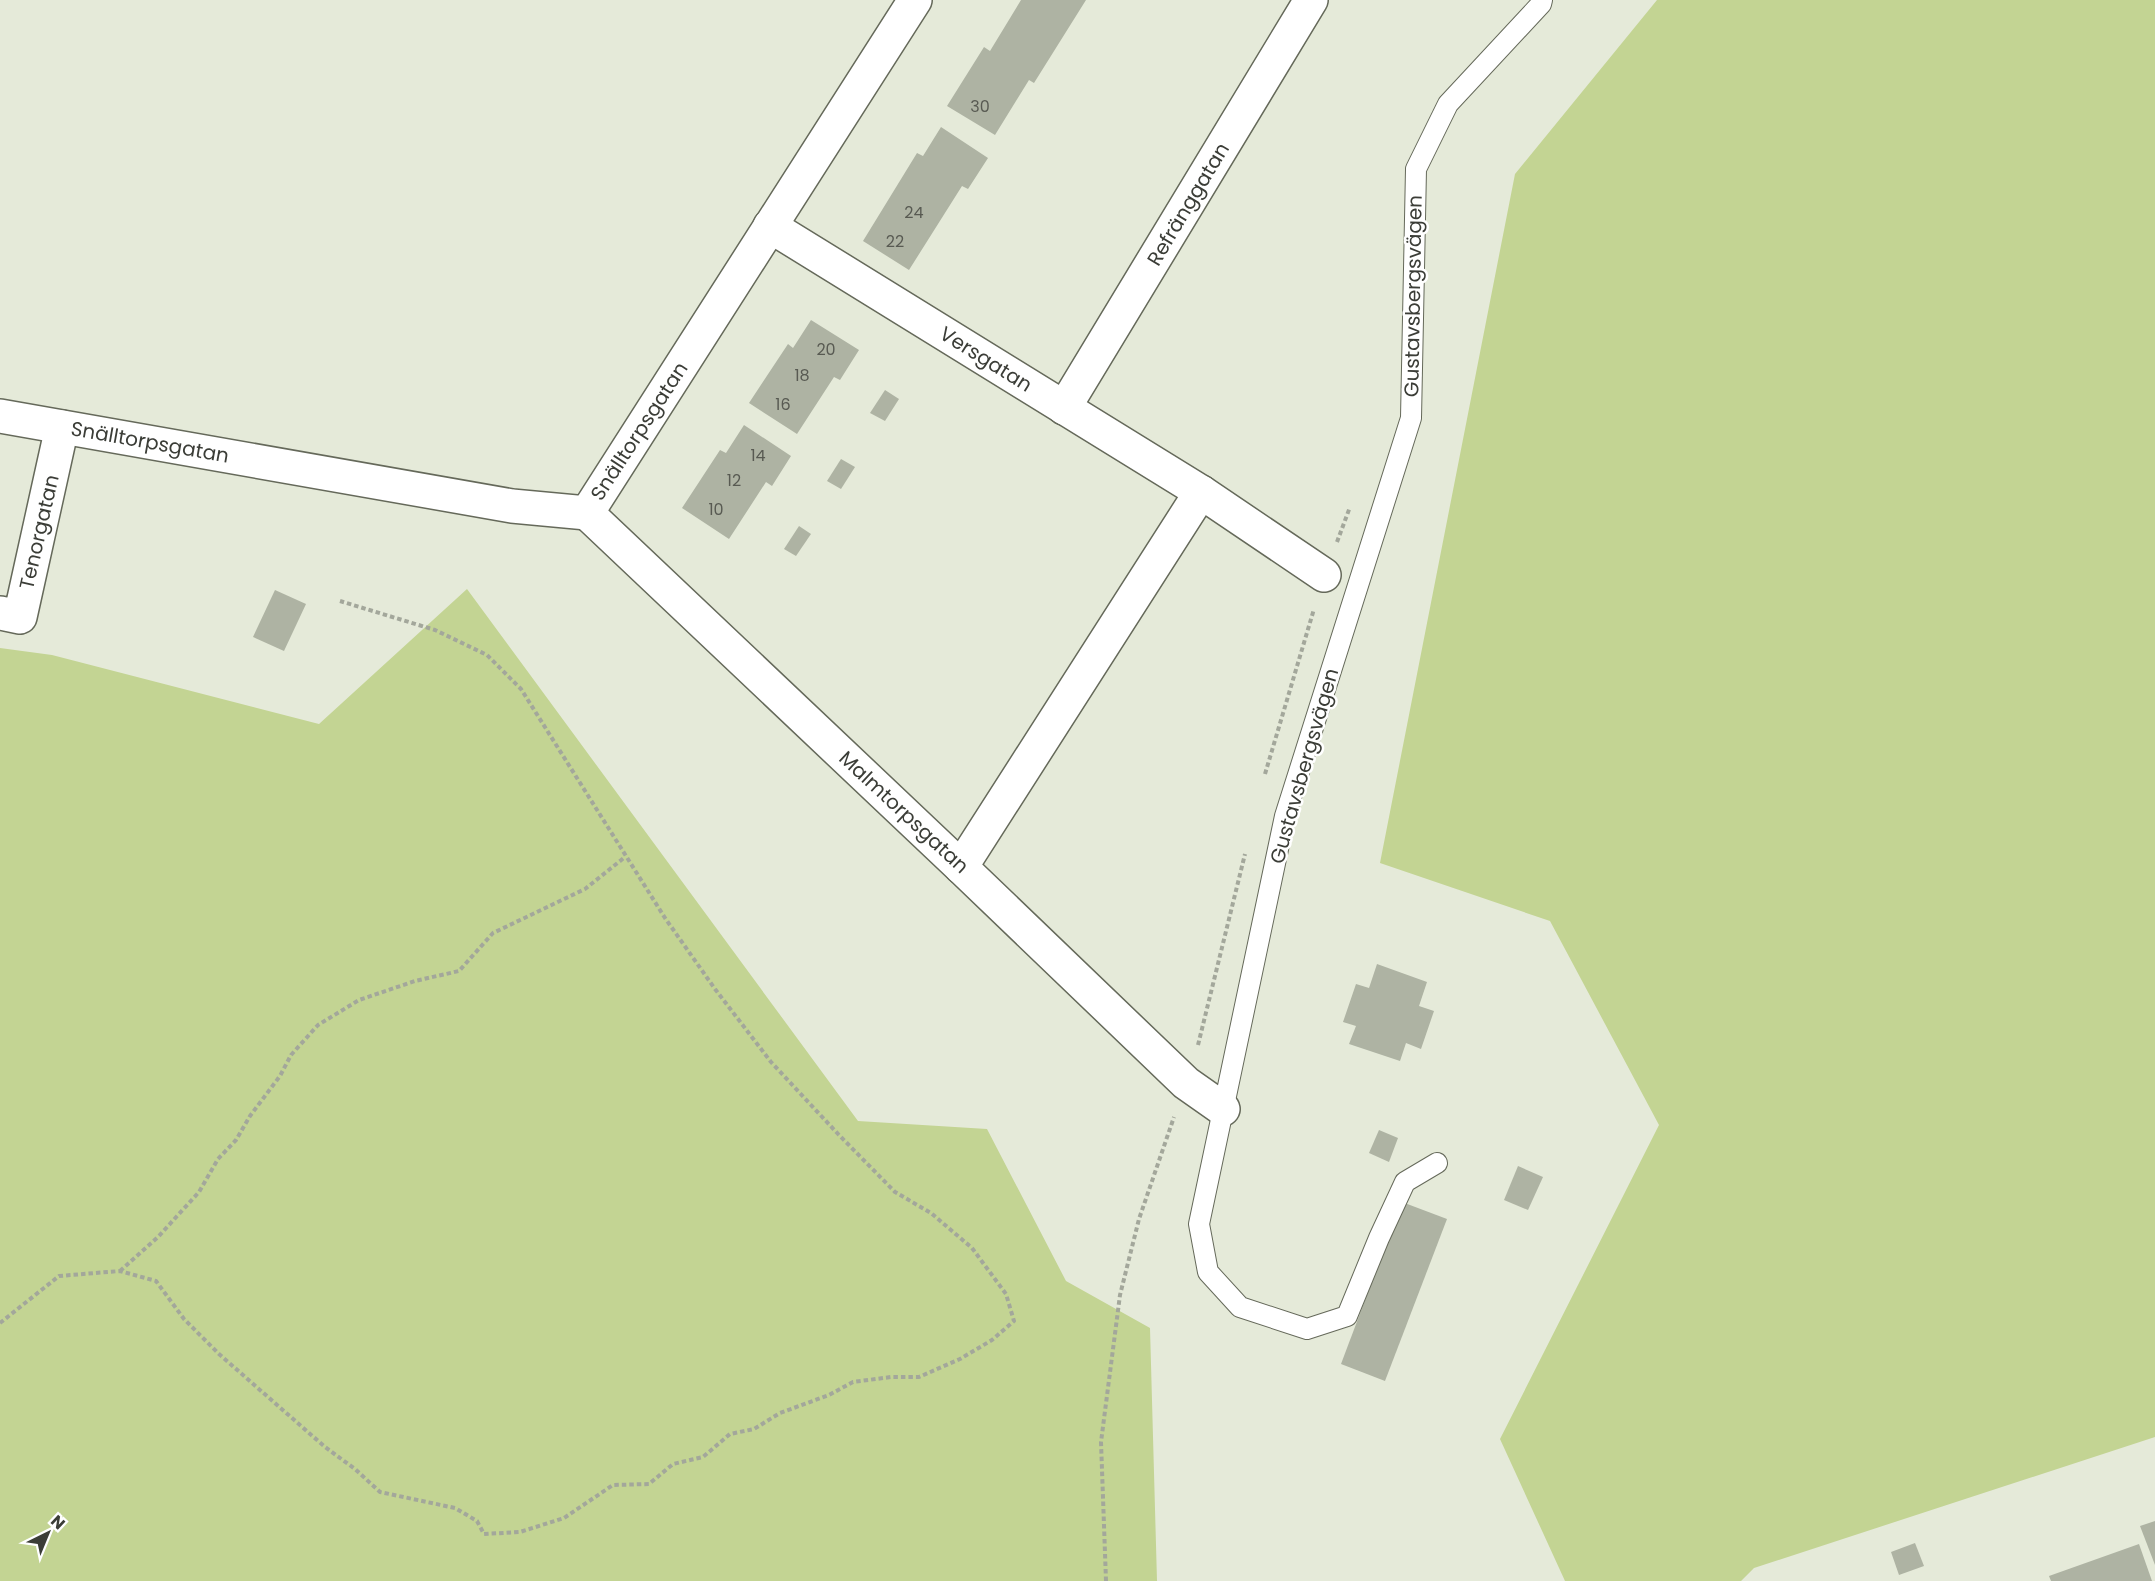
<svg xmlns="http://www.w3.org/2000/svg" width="2155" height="1581" font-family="Poppins,sans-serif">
<rect width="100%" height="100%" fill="#e5ead9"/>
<!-- green -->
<g fill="#c3d493">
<polygon points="1657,0 2155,0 2155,1437 1754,1568 1741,1581 1565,1581 1500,1439 1659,1125 1550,921 1380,863 1515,174"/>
<polygon points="467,589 858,1121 987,1129 1066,1281 1150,1328 1157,1581 0,1581 0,648 52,655 319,724"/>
</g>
<!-- building -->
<g fill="#aeb3a3">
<polygon points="1021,0 1086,0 1034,83 1029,80 995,135 947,106 984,47 990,51"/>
<polygon points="941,127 988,158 968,189 962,186 909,270 863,241 917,153 923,156"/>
<polygon points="811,320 859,350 840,380 834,377 797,434 749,403 788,344 793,348"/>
<polygon points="885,390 899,399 885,421 870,413"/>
<polygon points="744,425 791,456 772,486 766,482 729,539 682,508 720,450 726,453"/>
<polygon points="841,459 855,467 841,489 827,481"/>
<polygon points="799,526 811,534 796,556 784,549"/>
<polygon points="275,590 306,604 284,651 253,637"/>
<polygon points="1377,964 1427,982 1419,1006 1434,1011 1421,1049 1406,1043 1400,1061 1349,1044 1356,1026 1343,1022 1356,984 1369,988"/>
<polygon points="1379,1130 1398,1138 1389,1162 1369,1153"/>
<polygon points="1518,1166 1543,1177 1528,1210 1504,1200"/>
<polygon points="1402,1202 1447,1219 1385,1381 1341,1364"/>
<polygon points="2155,1521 2155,1565 2140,1526"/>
<polygon points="1915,1543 1924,1566 1899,1575 1891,1552"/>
<polygon points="2139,1544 2152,1581 2051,1581 2049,1576"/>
</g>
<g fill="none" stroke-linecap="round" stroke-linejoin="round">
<defs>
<polyline id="service" points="1437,1163 1405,1182 1379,1238 1347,1316 1307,1329 1240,1307 1208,1272 1199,1224 1285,816 1411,418 1416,169 1448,104 1541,4 1542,0"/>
<g id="minor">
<polyline points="770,226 1201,492 1324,575"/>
<polyline points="1064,408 1311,0"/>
<polyline points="0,416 512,506 587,513"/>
<polyline points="587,513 961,867 1186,1083 1223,1109"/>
<polyline points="587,513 915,0"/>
<polyline points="0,613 20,617 62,427"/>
<polyline points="961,867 1201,492"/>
</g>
</defs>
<!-- service casing -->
<use href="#service" stroke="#65695a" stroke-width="22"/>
<!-- minor casing -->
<use href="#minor" stroke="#65695a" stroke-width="36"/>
<!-- path -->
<g stroke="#a3a79b" stroke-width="4" stroke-dasharray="4.5 3" stroke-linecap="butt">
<polyline points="1337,542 1350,507"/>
<polyline points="1265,774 1314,609"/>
<polyline points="1198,1045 1245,854"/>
<polyline points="120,1271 158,1237 199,1192 218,1159 236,1140 250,1116 280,1076 291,1055 318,1025 359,1000 415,981 459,971 493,933 585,889 625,857"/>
<polyline points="0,1323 59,1276 120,1271 156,1281 184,1319 219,1354 325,1447 355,1469 380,1492 455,1508 477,1521 484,1534 520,1532 564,1518 613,1485 649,1484 673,1464 703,1457 730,1434 754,1429 780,1413 829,1395 853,1382 891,1377 919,1377 960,1359 992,1340 1014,1321 1006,1294 972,1248 931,1213 895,1192 839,1135 771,1062 715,989 665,918 521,689 487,655 435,630 340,601"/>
<polyline points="1106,1581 1101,1442 1120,1295 1139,1219 1174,1117"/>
</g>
<!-- service -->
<use href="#service" stroke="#fff" stroke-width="20"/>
<!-- minor -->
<use href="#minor" stroke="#fff" stroke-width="33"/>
</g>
<g text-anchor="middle" stroke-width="5" stroke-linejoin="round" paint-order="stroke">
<!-- number labels -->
<g font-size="16" fill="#585a52">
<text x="980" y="112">30</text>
<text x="914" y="218">24</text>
<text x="895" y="247">22</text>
<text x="826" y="355">20</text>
<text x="802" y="381">18</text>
<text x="783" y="410">16</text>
<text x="758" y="461">14</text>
<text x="734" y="486">12</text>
<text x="716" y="515">10</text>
</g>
<!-- street labels -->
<g font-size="20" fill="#3b3d37" stroke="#fff">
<text transform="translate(1188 204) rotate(-59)" y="7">Refränggatan</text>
<text transform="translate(1413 296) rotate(-89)" y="7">Gustavsbergsvägen</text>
<text transform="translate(986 359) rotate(32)" y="7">Versgatan</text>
<text transform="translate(639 431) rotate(-57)" y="7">Snälltorpsgatan</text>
<text transform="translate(150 442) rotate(10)" y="7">Snälltorpsgatan</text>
<text transform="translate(39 532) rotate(-77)" y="7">Tenorgatan</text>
<text transform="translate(1304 766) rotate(-74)" y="7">Gustavsbergsvägen</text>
<text transform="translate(904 812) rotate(43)" y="7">Malmtorpsgatan</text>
</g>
</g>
<!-- north arrow -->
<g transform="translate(48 1533) rotate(43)" stroke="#ffffff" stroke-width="4.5" paint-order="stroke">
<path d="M0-4.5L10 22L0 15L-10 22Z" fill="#3b3d37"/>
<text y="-9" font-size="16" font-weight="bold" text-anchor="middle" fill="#3b3d37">N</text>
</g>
</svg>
